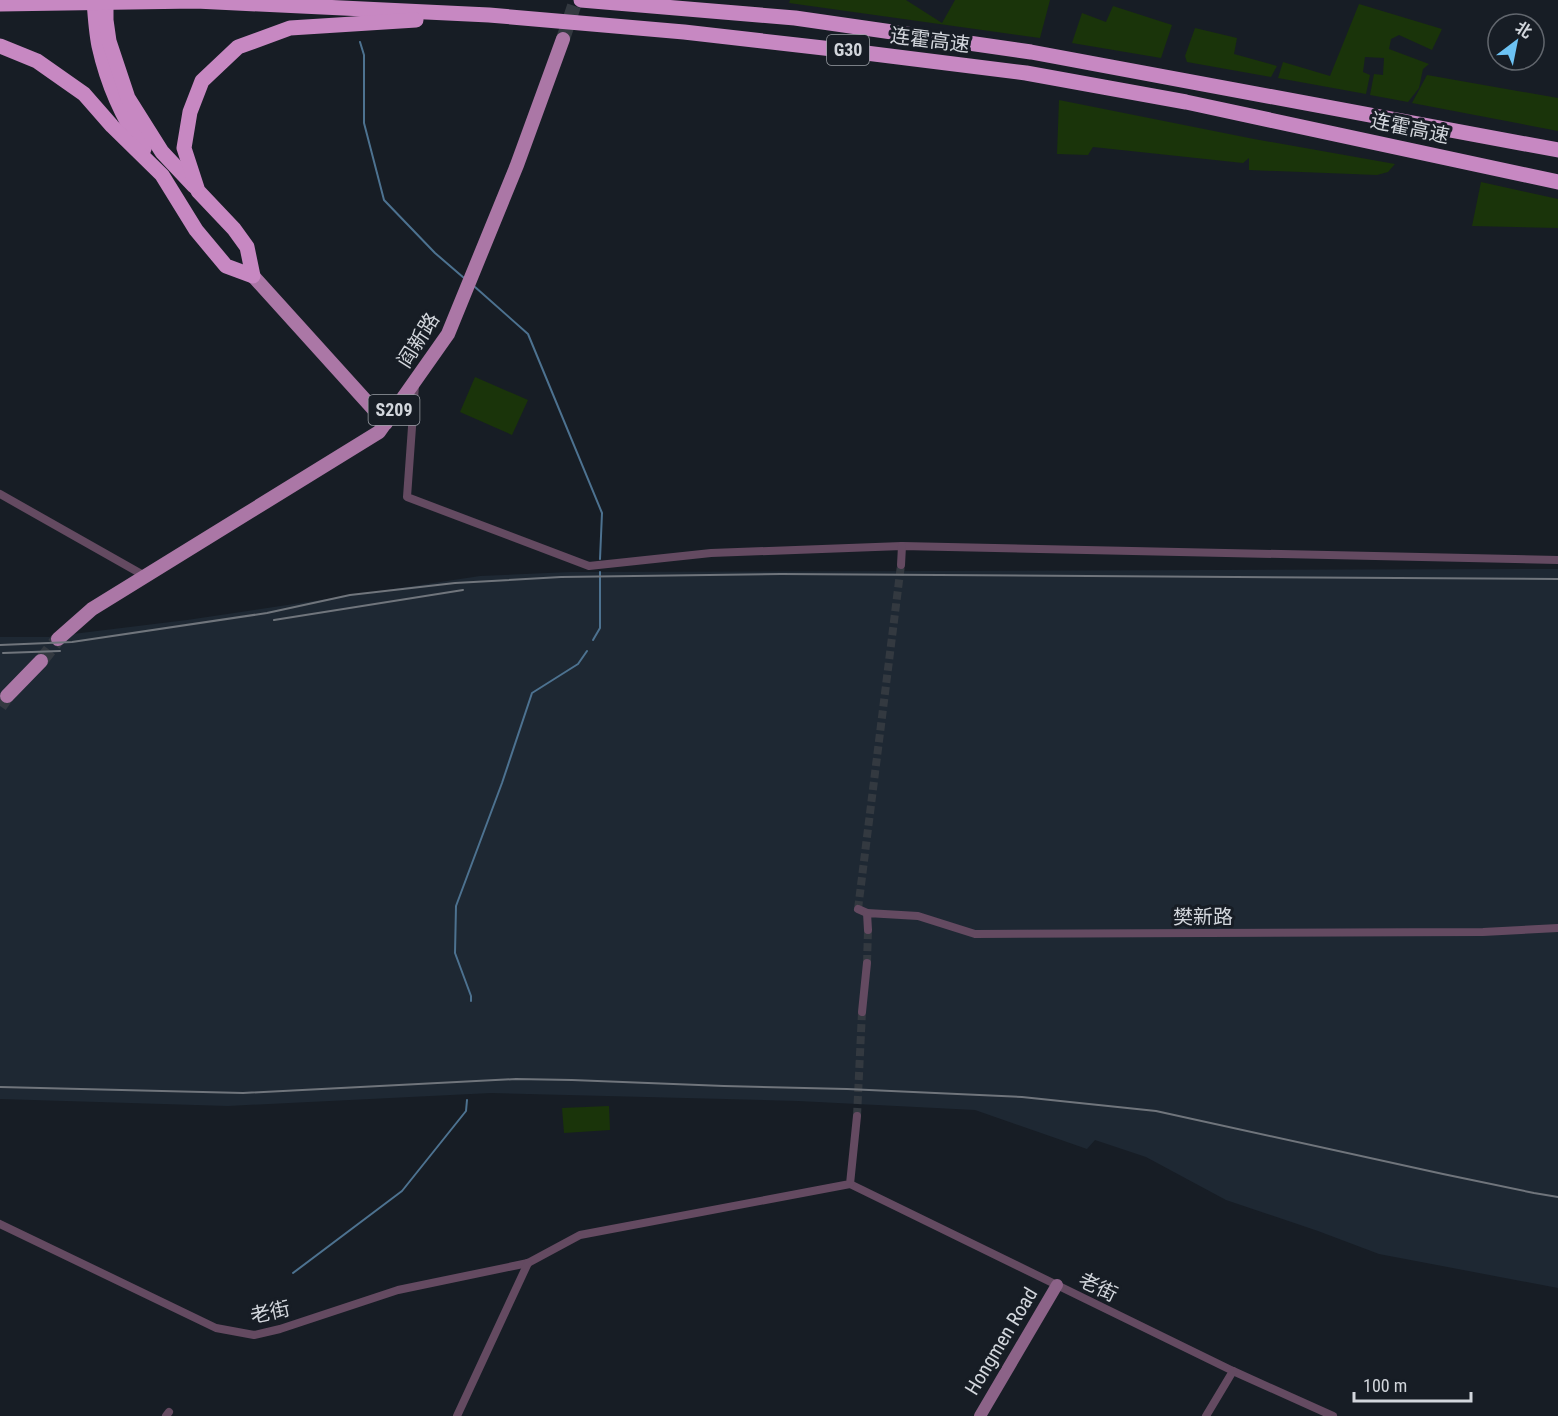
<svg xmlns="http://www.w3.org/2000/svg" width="1558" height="1416" font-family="'Roboto Condensed','Noto Sans SC',sans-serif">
<rect width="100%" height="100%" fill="#171d25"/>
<!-- built -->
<polygon fill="#1e2833" points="1558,569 1558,1288 1379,1254 1318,1231 1226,1200 1146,1157 1095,1140 1087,1149 975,1110 798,1101 491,1093 228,1106 0,1099 0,637 48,637 187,620 480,576 570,572"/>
<!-- green -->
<g fill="#1a340a">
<polygon points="790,0 906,0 942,23 955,0 1050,0 1040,38 789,3"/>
<polygon points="1359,4 1442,29 1432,50 1399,35 1391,39 1389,49 1429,64 1423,69 1419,88 1408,102 1370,95 1374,74 1383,75 1384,58 1365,57 1363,72 1370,75 1366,94 1278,78 1283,62 1330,76"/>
<polygon points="1113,6 1172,25 1161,58 1072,43 1082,13 1106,22"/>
<polygon points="1195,28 1237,38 1234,54 1277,66 1271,77 1187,62 1185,56"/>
<polygon points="1427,75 1558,98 1558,131 1412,103"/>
<polygon points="1059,100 1254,139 1395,164 1388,172 1377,175 1249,170 1249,158 1243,163 1093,147 1088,155 1057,154"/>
<polygon points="1481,182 1558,199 1558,228 1472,226"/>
<polygon points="475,377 528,400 512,435 460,412"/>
<polygon points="609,1106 610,1130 564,1133 562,1108"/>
</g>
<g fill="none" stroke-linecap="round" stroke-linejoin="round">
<!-- stream -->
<g stroke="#4d7290" stroke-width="2">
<polyline points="360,42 364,55 364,123 384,200 435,253 464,278"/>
<polyline points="475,287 528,334 602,513 600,559"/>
<polyline points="593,640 600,628 600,572"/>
<polyline points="471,1001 471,996 455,953 456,906 502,783 532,693 578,664 587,651"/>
<polyline points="293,1273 402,1191 466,1111 467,1100"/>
</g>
<!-- street-tunnel -->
<g stroke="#333940" stroke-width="8" stroke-dasharray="8 4" stroke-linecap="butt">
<polyline points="858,909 901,565"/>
<polyline points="867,963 868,930"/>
<polyline points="857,1116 862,1012"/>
</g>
<!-- primary-tunnel -->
<g stroke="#333940" stroke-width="14" stroke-dasharray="14 7" stroke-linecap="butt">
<polyline points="563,39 576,0"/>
<polyline points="41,661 58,639"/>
<polyline points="0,706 7,696"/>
</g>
<!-- street -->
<g stroke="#644a61" stroke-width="8">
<polyline points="415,385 407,497 589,566 711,553 902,546 1558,560"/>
<polyline points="0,494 145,576"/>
<polyline points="901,565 902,546"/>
<polyline points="858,909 867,913"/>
<polyline points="868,930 867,913 918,916 975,934 1483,932 1558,928"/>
<polyline points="862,1012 867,963"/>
<polyline points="850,1184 1233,1371 1333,1416"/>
<polyline points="0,1224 216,1328 254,1335 280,1329 398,1290 528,1263 580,1235 850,1184 857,1116"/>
<polyline points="166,1416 169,1412"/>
<polyline points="457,1416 528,1263"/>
<polyline points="1206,1416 1233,1371"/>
</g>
<!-- secondary -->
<polyline stroke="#8c6388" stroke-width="12" points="980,1416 1057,1285"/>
<!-- primary -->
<g stroke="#ab77a6" stroke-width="14">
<polyline points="253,276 386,423"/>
<polyline points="58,639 92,609 379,432 448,334 517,165 563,39"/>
<polyline points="7,696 41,661"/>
</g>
<!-- highway -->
<g stroke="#c788c2" stroke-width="15">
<path d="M94,0C95,15 96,31 99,46C107,82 123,119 144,149"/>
<polyline points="106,0 106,20 109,41 128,98 162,152 194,186"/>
<polyline points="581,0 795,18 1031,52 1558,150"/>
<polyline points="0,4 196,1 489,15 684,32 850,51 1026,73 1186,102 1558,182"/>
<polyline points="0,46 37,61 84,94 112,126 162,175 196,230 226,266 253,276 247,247 234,229 198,191 184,148 190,112 202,81 238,47 290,28 416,20"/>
</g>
<!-- rail -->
<g stroke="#70757c" stroke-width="2">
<polyline points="274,620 463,590"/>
<polyline points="0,645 72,642 267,613 350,595 455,583 561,577 781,574 1558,579"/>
<polyline points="3,653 60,651"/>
<polyline points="0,1087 243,1093 516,1079 572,1080 724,1086 847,1089 1022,1097 1156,1111 1443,1174 1534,1193 1558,1197"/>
</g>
</g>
<g text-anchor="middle" stroke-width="6" stroke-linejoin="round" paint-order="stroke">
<!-- shield labels -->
<g fill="#171d25" stroke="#9a9ea5" stroke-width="1.5">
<rect x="827" y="35" width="42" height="30" rx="4.5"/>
<rect x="368.5" y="395" width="51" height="30" rx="4.5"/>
</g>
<g font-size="18" font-weight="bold" fill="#d2d6dc">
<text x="848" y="56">G30</text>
<text x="394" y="416">S209</text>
</g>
<!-- street labels -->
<g font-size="20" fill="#d2d6dc" stroke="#171d25">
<text transform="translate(930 40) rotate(7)" y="7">连霍高速</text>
<text transform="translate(1410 128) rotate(12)" y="7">连霍高速</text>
<text transform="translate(418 340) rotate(-58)" y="7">阎新路</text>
<text x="1203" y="924">樊新路</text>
<text transform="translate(1098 1287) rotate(26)" y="7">老街</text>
<text transform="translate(270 1312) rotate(-12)" y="7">老街</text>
<text transform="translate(1001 1341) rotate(-59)" y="7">Hongmen Road</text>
</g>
</g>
<!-- north arrow -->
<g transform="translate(1516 42) rotate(32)"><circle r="28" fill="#171d25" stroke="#62676e" stroke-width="1.5"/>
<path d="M0-4.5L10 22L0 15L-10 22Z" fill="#6cc2f3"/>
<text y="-9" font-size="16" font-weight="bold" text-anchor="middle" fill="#d2d6dc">北</text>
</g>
<!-- scale -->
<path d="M1354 1392v9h117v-9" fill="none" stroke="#d2d6dc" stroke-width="3"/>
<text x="1363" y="1392" font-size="18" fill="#d2d6dc" stroke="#171d25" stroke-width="4.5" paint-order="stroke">100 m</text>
</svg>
